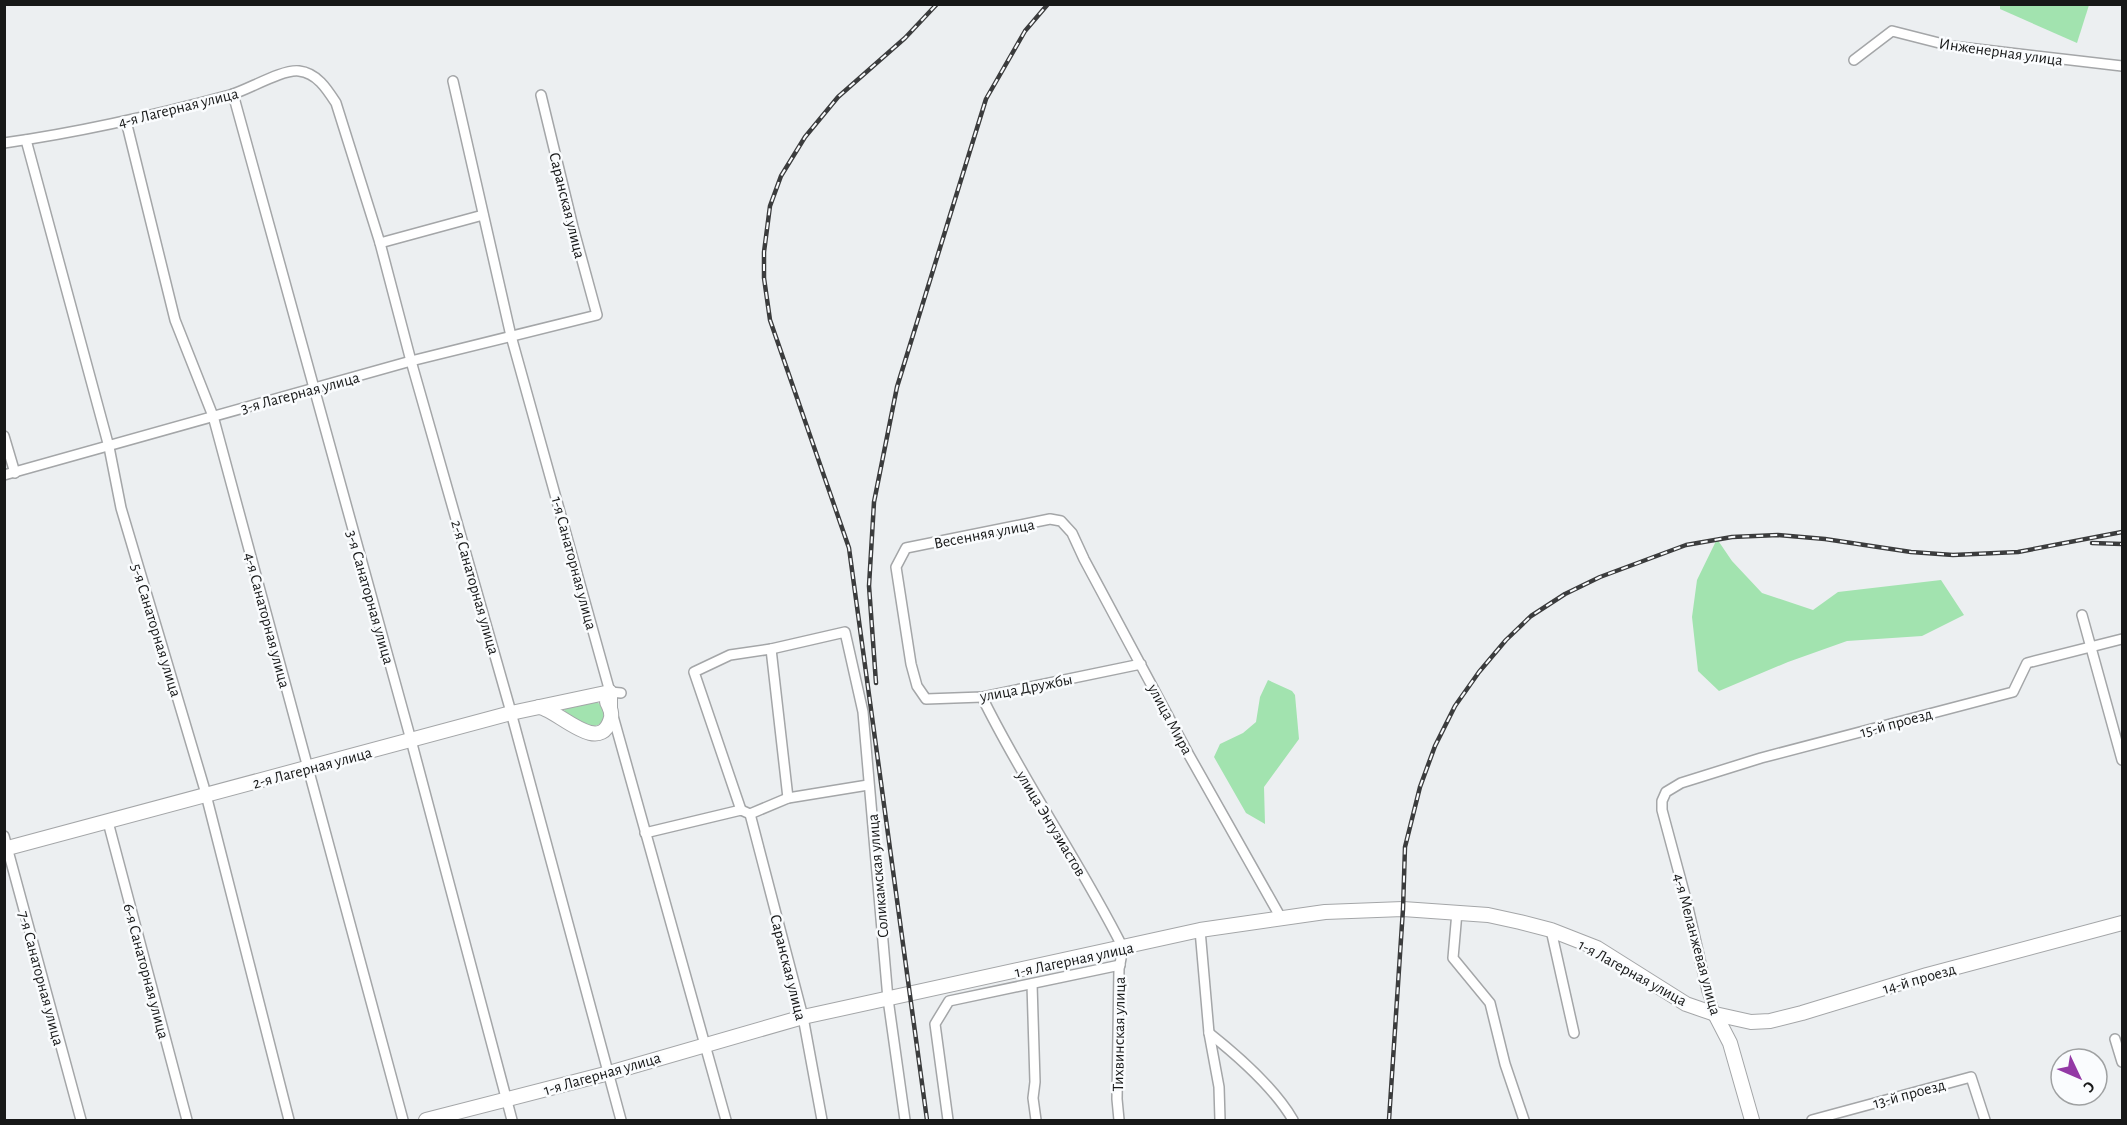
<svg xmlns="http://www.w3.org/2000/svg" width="2127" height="1125" font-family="'Alegreya Sans',sans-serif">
<rect width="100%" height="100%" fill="#eceff1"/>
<!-- green -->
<g fill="#a2e3af">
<polygon points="2000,5 2000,4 2089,5 2077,43 2000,9"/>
<polygon points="1717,539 1732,561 1762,593 1813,610 1838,592 1941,580 1964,615 1922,636 1847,641 1788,662 1719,691 1698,671 1692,617 1697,580"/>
<polygon points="1268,680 1292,691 1295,695 1299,739 1264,787 1265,824 1246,813 1214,757 1220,744 1243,733 1256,722 1260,697"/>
<path d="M596,701C606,708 608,725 593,726C587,727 580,722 575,719C570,716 567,715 564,710L566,706Z"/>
</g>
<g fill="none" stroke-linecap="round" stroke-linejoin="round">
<defs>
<g id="street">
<polyline points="1854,60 1892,31 1951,46 2122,66"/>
<polyline points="453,81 511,336 610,692 621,693"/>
<polyline points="233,94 411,740 512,1120"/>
<polyline points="126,121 175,320 213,416 403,1120"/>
<polyline points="26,140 109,447 121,508 204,787 289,1120"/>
<path d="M4,143C81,132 156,115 230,95C248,90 282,69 299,71C317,73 327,89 336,103L380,243L411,361L509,705L621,1120"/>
<polyline points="380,243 483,215"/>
<polyline points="4,436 15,473"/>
<polyline points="4,475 411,361 597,315 573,227 541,95"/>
<polyline points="2082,615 2122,760"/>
<polyline points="771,649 788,798"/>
<polyline points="1141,664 982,697 926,699 917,686 911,664 896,567 906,548 1050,519 1061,521 1072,533 1084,559 1189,755 1281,918"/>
<path d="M982,697C1024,783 1080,862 1123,948L1119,969L1117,1099L1119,1120"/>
<polyline points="613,716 726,1120"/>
<polyline points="741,810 694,672 730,655 771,649 845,632 863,712 888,999 905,1120"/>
<polyline points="750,814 803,1017 822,1120"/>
<polyline points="108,822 187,1120"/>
<polyline points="645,833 741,810 750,814 788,798 868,785"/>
<polyline points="4,836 81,1120"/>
<polyline points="1457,912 1453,958 1490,1003 1505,1064 1524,1120"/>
<polyline points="1200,930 1209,1033 1219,1087 1220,1120"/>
<polyline points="1551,930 1574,1033"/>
<polyline points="1032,984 1035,1082 1033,1098 1036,1120"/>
<polyline points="1715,1014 1707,990 1687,903 1662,810 1662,801 1666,792 1681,783 1761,758 2013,692 2027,663 2122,639"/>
<path d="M1209,1033C1238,1056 1275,1089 1293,1120"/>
<polyline points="2115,1039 2122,1062"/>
<polyline points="948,1120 935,1024 949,1001 1120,965"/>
<polyline points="1812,1120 1971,1077 1985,1120"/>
</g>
<g id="secondary">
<path d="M539,707C557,709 598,755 610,721C613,714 610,708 607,702"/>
<polyline points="4,849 511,713 610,692 610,708"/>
<polyline points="1715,1014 1730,1043 1752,1120"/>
<polyline points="426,1120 609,1073 803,1017 1200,930 1325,912 1403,909 1488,915 1520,922 1551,930 1597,948 1686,1004 1715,1014 1751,1022 1770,1021 1802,1013 1927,975 2122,923"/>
</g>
</defs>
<!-- street casing -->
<use href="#street" stroke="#a4a6a8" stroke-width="12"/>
<!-- secondary casing -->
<use href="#secondary" stroke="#a4a6a8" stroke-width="16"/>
<!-- street -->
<use href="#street" stroke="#fff" stroke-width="9"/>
<!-- secondary -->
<use href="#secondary" stroke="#fff" stroke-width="14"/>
<defs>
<g id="rail">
<polyline points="2092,543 2122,544"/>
<polyline points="876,683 869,586 874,502 897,387 986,99 1025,31 1048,4"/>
<polyline points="927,1120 849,548 770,320 764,278 764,252 770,206 781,176 805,137 838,97 905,38 937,4"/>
<polyline points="1389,1120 1403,909 1405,847 1420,787 1435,746 1455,706 1479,672 1506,640 1531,616 1565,594 1600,577 1686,545 1732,537 1778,535 1825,539 1911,552 1953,555 2018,552 2122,532"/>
</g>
</defs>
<!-- rail casing -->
<use href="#rail" stroke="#3b3c3d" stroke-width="4.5"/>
<!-- rail -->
<use href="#rail" stroke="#fafcfe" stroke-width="2" stroke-dasharray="7" stroke-linecap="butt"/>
</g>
<g text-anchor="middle" stroke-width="5" stroke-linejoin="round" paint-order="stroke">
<!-- street labels -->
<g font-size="16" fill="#171818" stroke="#fafcfe">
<text transform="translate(2001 51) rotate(8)" y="6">Инженерная улица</text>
<text transform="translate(178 107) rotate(-14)" y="6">4-я Лагерная улица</text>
<text transform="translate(568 205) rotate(76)" y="6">Саранская улица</text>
<text transform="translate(300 392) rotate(-15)" y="6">3-я Лагерная улица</text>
<text transform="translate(984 533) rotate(-11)" y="6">Весенняя улица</text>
<text transform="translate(575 563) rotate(75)" y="6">1-я Санаторная улица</text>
<text transform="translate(476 587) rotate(74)" y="6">2-я Санаторная улица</text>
<text transform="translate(371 597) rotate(74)" y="6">3-я Санаторная улица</text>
<text transform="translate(268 620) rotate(75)" y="6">4-я Санаторная улица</text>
<text transform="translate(157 630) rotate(73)" y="6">5-я Санаторная улица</text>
<text transform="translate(1026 687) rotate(-11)" y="6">улица Дружбы</text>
<text transform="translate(1171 719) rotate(62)" y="6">улица Мира</text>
<text transform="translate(1896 722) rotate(-15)" y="6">15-й проезд</text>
<text transform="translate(312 767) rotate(-15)" y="6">2-я Лагерная улица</text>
<text transform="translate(1052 823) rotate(59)" y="6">улица Энтузиастов</text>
<text transform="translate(877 876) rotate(-95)" y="6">Соликамская улица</text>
<text transform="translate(1698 944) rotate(75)" y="6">4-я Меланжевая улица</text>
<text transform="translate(1074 959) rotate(-12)" y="6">1-я Лагерная улица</text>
<text transform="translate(789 967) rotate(76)" y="6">Саранская улица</text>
<text transform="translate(147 971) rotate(75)" y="6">6-я Санаторная улица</text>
<text transform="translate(1633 972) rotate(29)" y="6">1-я Лагерная улица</text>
<text transform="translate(42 978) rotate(75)" y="6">7-я Санаторная улица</text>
<text transform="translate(1919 978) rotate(-16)" y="6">14-й проезд</text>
<text transform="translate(1118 1034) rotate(-89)" y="6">Тихвинская улица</text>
<text transform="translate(602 1073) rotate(-16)" y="6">1-я Лагерная улица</text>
<text transform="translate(1909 1093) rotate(-15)" y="6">13-й проезд</text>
</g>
</g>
<!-- border -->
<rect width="2127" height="1125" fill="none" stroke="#171818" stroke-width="12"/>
<!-- north arrow -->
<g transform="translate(2079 1077) rotate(134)"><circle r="28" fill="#fafcfe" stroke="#9fa1a2" stroke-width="1.5"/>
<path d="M0-4.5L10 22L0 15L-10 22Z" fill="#9339a5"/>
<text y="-9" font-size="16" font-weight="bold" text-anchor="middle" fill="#171818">С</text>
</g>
</svg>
